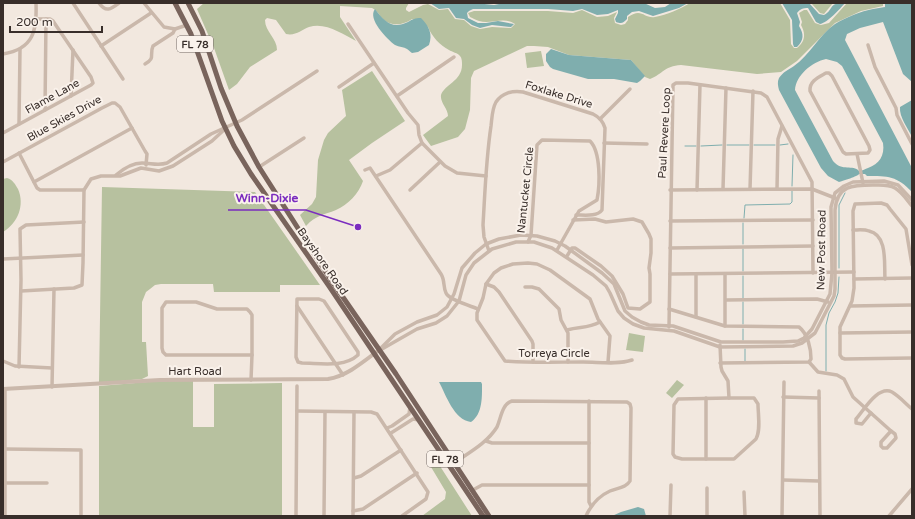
<svg xmlns="http://www.w3.org/2000/svg" width="915" height="519" font-family="'Varela Round',sans-serif">
<rect width="100%" height="100%" fill="#f2e8df"/>
<!-- green -->
<g fill="#b7c19f">
<path d="M204,3H409L406,8V10L409,12L423,5L428,4L439,10L448,9L455,19L464,20L471,26L480,29L492,27L511,28L515,24C503,16 491,25 479,21C475,20 473,18 470,17L468,13L474,11H548L573,13L582,10L597,17L608,16L617,12L614,18L615,23L621,25L625,24L628,20V17C642,7 644,19 655,17C667,15 680,9 690,3H780L790,20L791,44L794,48H797C805,42 806,34 801,25L802,22L799,13L804,10H807L815,23L821,25L829,23L847,3H883V6L861,11L835,23L797,61L781,72L757,74L681,65C664,66 663,74 650,79L645,77L631,60L569,55L548,47L534,46H527L474,71L471,78L470,110L465,129L458,137L431,146L423,135L448,116C448,108 440,103 441,95C444,85 462,81 462,65C462,62 462,58 460,56C458,53 452,52 449,50C440,45 432,37 428,27L412,19C404,25 391,27 383,19C379,15 377,10 372,8L340,6V17L356,41C342,34 326,22 309,27C301,30 296,36 286,34L276,20L267,18L265,20C265,32 277,38 277,50L250,67L237,84L229,90L214,48L197,9Z"/>
<polygon points="811,3 833,3 824,14 820,13"/>
<polygon points="541,51 544,66 527,68 525,53"/>
<path d="M372,71L405,121L372,143L349,160L363,181C359,193 348,205 336,210C324,215 316,215 306,226L300,215L312,204L316,197L318,160L324,140L328,133L346,116L342,90Z"/>
<path d="M7,178C13,180 15,184 18,189C25,205 18,223 3,232V179Z"/>
<polygon points="102,187 255,192 320,285 280,285 280,292 214,292 213,284 161,284 155,285 150,289 146,292 142,302 142,342 146,342 148,376 142,379 99,383"/>
<polygon points="629,333 645,336 643,352 626,350"/>
<polygon points="677,380 684,385 672,398 666,393"/>
<polygon points="160,381 193,381 193,427 214,427 214,384 282,383 282,516 99,516 99,386"/>
<polygon points="438,463 472,516 422,516 445,499 446,492 431,467"/>
</g>
<!-- water -->
<g fill="#7faeae" fill-rule="evenodd">
<path d="M430,3H452L456,4L475,3L494,5L504,3H644L655,8L665,7L671,3H688L679,8L653,16L639,11L632,12L627,16V19C623,23 622,24 616,22L615,19L618,13V10L608,14L597,15L582,9L573,11L548,9H473L469,11L467,13L468,18L478,23H486L498,21L514,24L511,27L492,25L480,28L472,25L464,19L456,18L449,8L439,9Z"/>
<path d="M782,3H809L819,14L824,15C835,9 827,3 845,3C840,9 827,23 820,24L816,22L808,8C803,8 800,9 797,13L800,22L799,26C804,34 804,40 797,47H794L793,44L792,20Z"/>
<path d="M885,3H912V82L903,74L883,22L860,28L847,34L845,40L912,168V192C897,176 888,176 867,176L865,174H859C858,176 843,181 839,182L828,176L821,168L779,90C778,86 777,82 779,78C783,72 788,70 794,66C810,55 819,35 835,24C844,18 862,11 873,9C877,8 881,8 885,7ZM826,59L837,62L842,66L883,143C885,156 879,164 868,168C864,169 863,171 859,171C853,164 842,172 833,161L795,90C796,75 812,62 826,59Z"/>
<path d="M375,9C384,21 392,30 408,22C413,19 415,18 421,18C429,26 433,34 429,45L418,52L412,53C410,52 409,50 407,49C404,47 399,47 395,45C387,39 367,19 375,9Z"/>
<polygon points="551,49 569,55 631,60 645,76 640,81 637,83 614,79 588,79 553,69 550,67 546,61 546,54"/>
<path d="M912,100V137C908,128 899,117 900,107Z"/>
<path d="M439,382H481L482,384C482,396 483,414 471,422C454,420 446,395 439,382Z"/>
<polygon points="638,507 644,509 646,516 612,516 621,512"/>
</g>
<g fill="none" stroke-linecap="round" stroke-linejoin="round">
<!-- stream -->
<g stroke="#7faeae" stroke-width="1">
<polyline points="727,145 749,145"/>
<polyline points="754,145 775,145"/>
<polyline points="780,145 788,144"/>
<polyline points="685,146 696,146"/>
<polyline points="701,146 722,145"/>
<polyline points="792,186 793,155"/>
<polyline points="744,218 745,205 790,204 792,202 792,191"/>
<polyline points="743,244 743,223"/>
<polyline points="839,268 839,205 845,193"/>
<polyline points="743,271 743,249"/>
<polyline points="743,276 743,298"/>
<polyline points="743,302 743,324"/>
<polyline points="743,329 743,340"/>
<polyline points="745,349 745,361"/>
<polyline points="826,371 826,325 829,313 835,302 838,293 839,277"/>
</g>
<!-- minor -->
<g stroke="#cab8ab" stroke-width="3.5">
<polyline points="73,3 123,79"/>
<path d="M99,3C106,13 111,9 119,3"/>
<polyline points="144,3 164,27 175,29 187,25"/>
<polyline points="348,24 408,113 418,125 419,135 422,143 445,166 457,173 486,176"/>
<polyline points="868,45 875,67 896,108 897,115 912,144"/>
<polyline points="101,46 151,13"/>
<path d="M3,54C34,49 37,30 36,3"/>
<path d="M145,64C156,58 149,55 153,46L173,33L175,29"/>
<path d="M826,73H829L832,76L869,146L870,150L868,153L846,154L843,152L810,91C809,81 819,77 826,73Z"/>
<polyline points="339,87 374,63"/>
<polyline points="71,96 73,50"/>
<polyline points="397,96 454,57"/>
<polyline points="45,110 46,19"/>
<polyline points="600,119 630,89"/>
<polyline points="19,124 20,49"/>
<polyline points="3,133 91,85 93,83 91,77 53,21 50,19 37,19"/>
<polyline points="604,143 647,144"/>
<polyline points="19,153 37,188 40,190 84,190"/>
<polyline points="857,154 863,183"/>
<polyline points="3,162 102,108 112,103 115,103 120,107 145,151 147,154 146,165"/>
<polyline points="259,167 304,138"/>
<path d="M365,170L370,168L441,274C445,280 443,287 446,293C449,300 471,306 478,309"/>
<path d="M116,175C123,169 133,163 142,163C151,163 158,166 167,163L211,134L242,120L317,71"/>
<polyline points="376,176 390,170 422,143"/>
<polyline points="34,182 132,128"/>
<polyline points="723,189 726,88"/>
<polyline points="750,189 753,91"/>
<polyline points="777,189 778,139 782,126"/>
<polyline points="410,190 440,162"/>
<polyline points="670,190 812,189 835,198"/>
<polyline points="697,190 700,85"/>
<polyline points="670,221 813,220"/>
<path d="M853,230C858,230 864,229 869,231C888,235 884,264 885,279"/>
<path d="M528,242L531,235L537,145L542,140L590,141C601,152 600,185 597,200L579,211L557,250"/>
<polyline points="670,248 813,246"/>
<path d="M489,251L484,237L483,225C485,192 486,159 491,126C492,118 492,109 496,102C502,93 513,90 523,92L593,114C599,117 603,121 605,128L602,210C597,217 584,215 576,215"/>
<polyline points="567,256 572,248 575,248 601,266 612,276 623,294 628,308 640,309 650,302 650,274 649,268 651,253 651,239 649,234 642,222 633,219 606,222 595,219 573,220"/>
<polyline points="3,259 83,255"/>
<polyline points="912,265 906,229 890,209 887,205 881,203 855,204 853,211 854,288 852,301 840,327 840,355 842,358 845,359 912,358"/>
<polyline points="670,274 854,272"/>
<polyline points="854,279 912,278"/>
<polyline points="486,284 494,287 499,292 532,341 533,344 533,362"/>
<polyline points="525,287 532,287 539,289 559,309 561,320 568,333 568,362"/>
<polyline points="21,291 74,288 82,285 83,263 84,190 91,179 101,176 120,176 141,168 159,171 173,166 212,141 226,128"/>
<path d="M297,299H319L324,301L358,352V355C344,368 319,363 302,363L298,362L296,357Z"/>
<polyline points="726,300 817,299 828,302"/>
<polygon points="166,302 196,302 217,309 247,309 250,312 252,315 252,355 166,355 163,352 162,348 162,308"/>
<polyline points="297,306 343,375"/>
<polyline points="850,306 912,305"/>
<path d="M669,309L725,326L799,327C808,334 811,349 811,359L809,362L720,363"/>
<polyline points="696,317 696,274"/>
<polyline points="725,326 725,274"/>
<polyline points="669,327 673,85 676,83 688,83 761,93 767,97 812,182 813,273"/>
<path d="M567,330C580,326 587,329 600,322"/>
<polyline points="840,333 912,332"/>
<polyline points="720,345 721,367 722,371 728,381 729,398"/>
<path d="M382,349L417,329L436,323L447,316L459,301L466,275L474,263L492,249L516,242H534L552,248L593,275L606,286L610,293L618,311L624,318L633,324L644,328L674,331L720,347L793,346L802,343L815,333L834,296L835,289V210C837,185 853,185 873,185C881,185 888,184 895,188C902,192 907,200 912,206"/>
<polyline points="379,350 395,334 417,322 437,315 447,307 454,294 462,268 475,253 486,244 499,239 521,235 537,236 555,241 565,246 602,273 614,284 625,311 632,317 641,322 649,325 673,326 721,342 783,342 798,341 804,338 812,329 830,294 832,273 831,207 835,193 844,186 853,182 884,181 898,185 912,200"/>
<polyline points="3,361 15,366 52,368"/>
<path d="M608,362L610,336L598,319L590,299L550,270L537,264L528,263L513,264L501,268L494,273L486,284L483,298L477,313V320L505,361C531,363 557,362 583,362C599,362 617,365 632,360"/>
<polyline points="809,362 818,372 837,375 844,379 853,397 891,431"/>
<polyline points="19,367 21,280 20,229 26,225 84,222"/>
<polyline points="251,380 252,355"/>
<polyline points="52,387 54,289"/>
<polyline points="5,389 5,516"/>
<polyline points="819,391 820,516"/>
<polyline points="783,397 819,398"/>
<polyline points="706,398 706,459"/>
<path d="M729,398H754L758,404C758,414 761,430 756,439L734,459H682L675,457L673,454L674,405L678,399Z"/>
<polyline points="589,401 589,502 591,506"/>
<polyline points="297,411 371,412 377,414 428,492 426,499 402,516"/>
<path d="M871,413L862,424L856,423V419C864,410 878,385 892,392C899,396 906,404 912,409"/>
<polyline points="387,428 392,426 409,414 410,407"/>
<polygon points="891,431 895,434 896,438 887,448 883,448 881,446 881,442"/>
<polyline points="391,433 413,419 419,420"/>
<polyline points="486,441 492,443 589,443"/>
<polyline points="5,449 81,450 81,516"/>
<path d="M454,463C470,452 487,443 497,427C501,418 502,404 512,401L627,402L630,404L631,408L630,481C626,488 617,488 610,491C599,496 591,505 586,516"/>
<polyline points="354,478 361,476 401,450"/>
<polyline points="783,480 819,481"/>
<polyline points="5,483 47,483"/>
<polyline points="707,488 707,516"/>
<polyline points="473,490 482,485 589,485"/>
<polyline points="744,492 745,516"/>
<polyline points="353,511 363,509 417,473"/>
<polyline points="296,516 297,386"/>
<polyline points="324,516 325,412"/>
<polyline points="353,516 354,412"/>
<polyline points="670,516 671,485"/>
<polyline points="782,516 784,382"/>
<polyline points="889,516 912,489"/>
</g>
<!-- tertiary -->
<path stroke="#cab8ab" stroke-width="4" d="M3,389L160,380L328,379C347,376 363,362 379,350"/>
<!-- primary -->
<g stroke="#79645c" stroke-width="5">
<polyline points="175,3 191,34 222,121 234,146 251,174 329,286 483,516"/>
<polyline points="188,3 202,31 221,88 237,126 259,167 329,277 396,374 489,516"/>
</g>
</g>
<g text-anchor="middle" stroke-width="4" stroke-linejoin="round" paint-order="stroke">
<!-- shield labels -->
<g fill="#faf2eb" stroke="#726964" stroke-width="1">
<rect x="177" y="36" width="36" height="16" rx="3"/>
<rect x="427" y="451" width="36" height="16" rx="3"/>
</g>
<g font-size="10" font-weight="bold" fill="#382e2a">
<text x="195" y="48">FL 78</text>
<text x="445" y="463">FL 78</text>
</g>
<!-- street labels -->
<g font-size="11" fill="#382e2a" stroke="#faf2eb">
<text transform="translate(559 94) rotate(17)" y="4">Foxlake Drive</text>
<text transform="translate(52 96) rotate(-29)" y="4">Flame Lane</text>
<text transform="translate(64 118) rotate(-29)" y="4">Blue Skies Drive</text>
<text transform="translate(664 133) rotate(-87)" y="4">Paul Revere Loop</text>
<text transform="translate(525 190) rotate(-84)" y="4">Nantucket Circle</text>
<text transform="translate(821 250) rotate(-89)" y="4">New Post Road</text>
<text transform="translate(323 261) rotate(55)" y="4">Bayshore Road</text>
<text x="554" y="357">Torreya Circle</text>
<text x="195" y="375">Hart Road</text>
</g>
</g>
<!-- callouts -->
<path fill="none" stroke="#7b2cbf" stroke-width="1.5" d="M358 227L306 210H228"/>
<circle fill="#7b2cbf" stroke="#faf2eb" stroke-width="1.5" cx="358" cy="227" r="4"/>
<g font-size="12" text-anchor="middle" font-weight="bold" fill="#7b2cbf" stroke="#faf2eb" stroke-width="4" stroke-linejoin="round" paint-order="stroke">
<text x="267" y="202">Winn-Dixie</text>
</g>
<!-- border -->
<rect width="915" height="519" fill="none" stroke="#382e2a" stroke-width="8"/>
<!-- scale -->
<path d="M10 26v6h92v-6" fill="none" stroke="#382e2a" stroke-width="2"/>
<text x="16" y="26" font-size="12" fill="#382e2a" stroke="#faf2eb" stroke-width="3" paint-order="stroke">200 m</text>
</svg>
